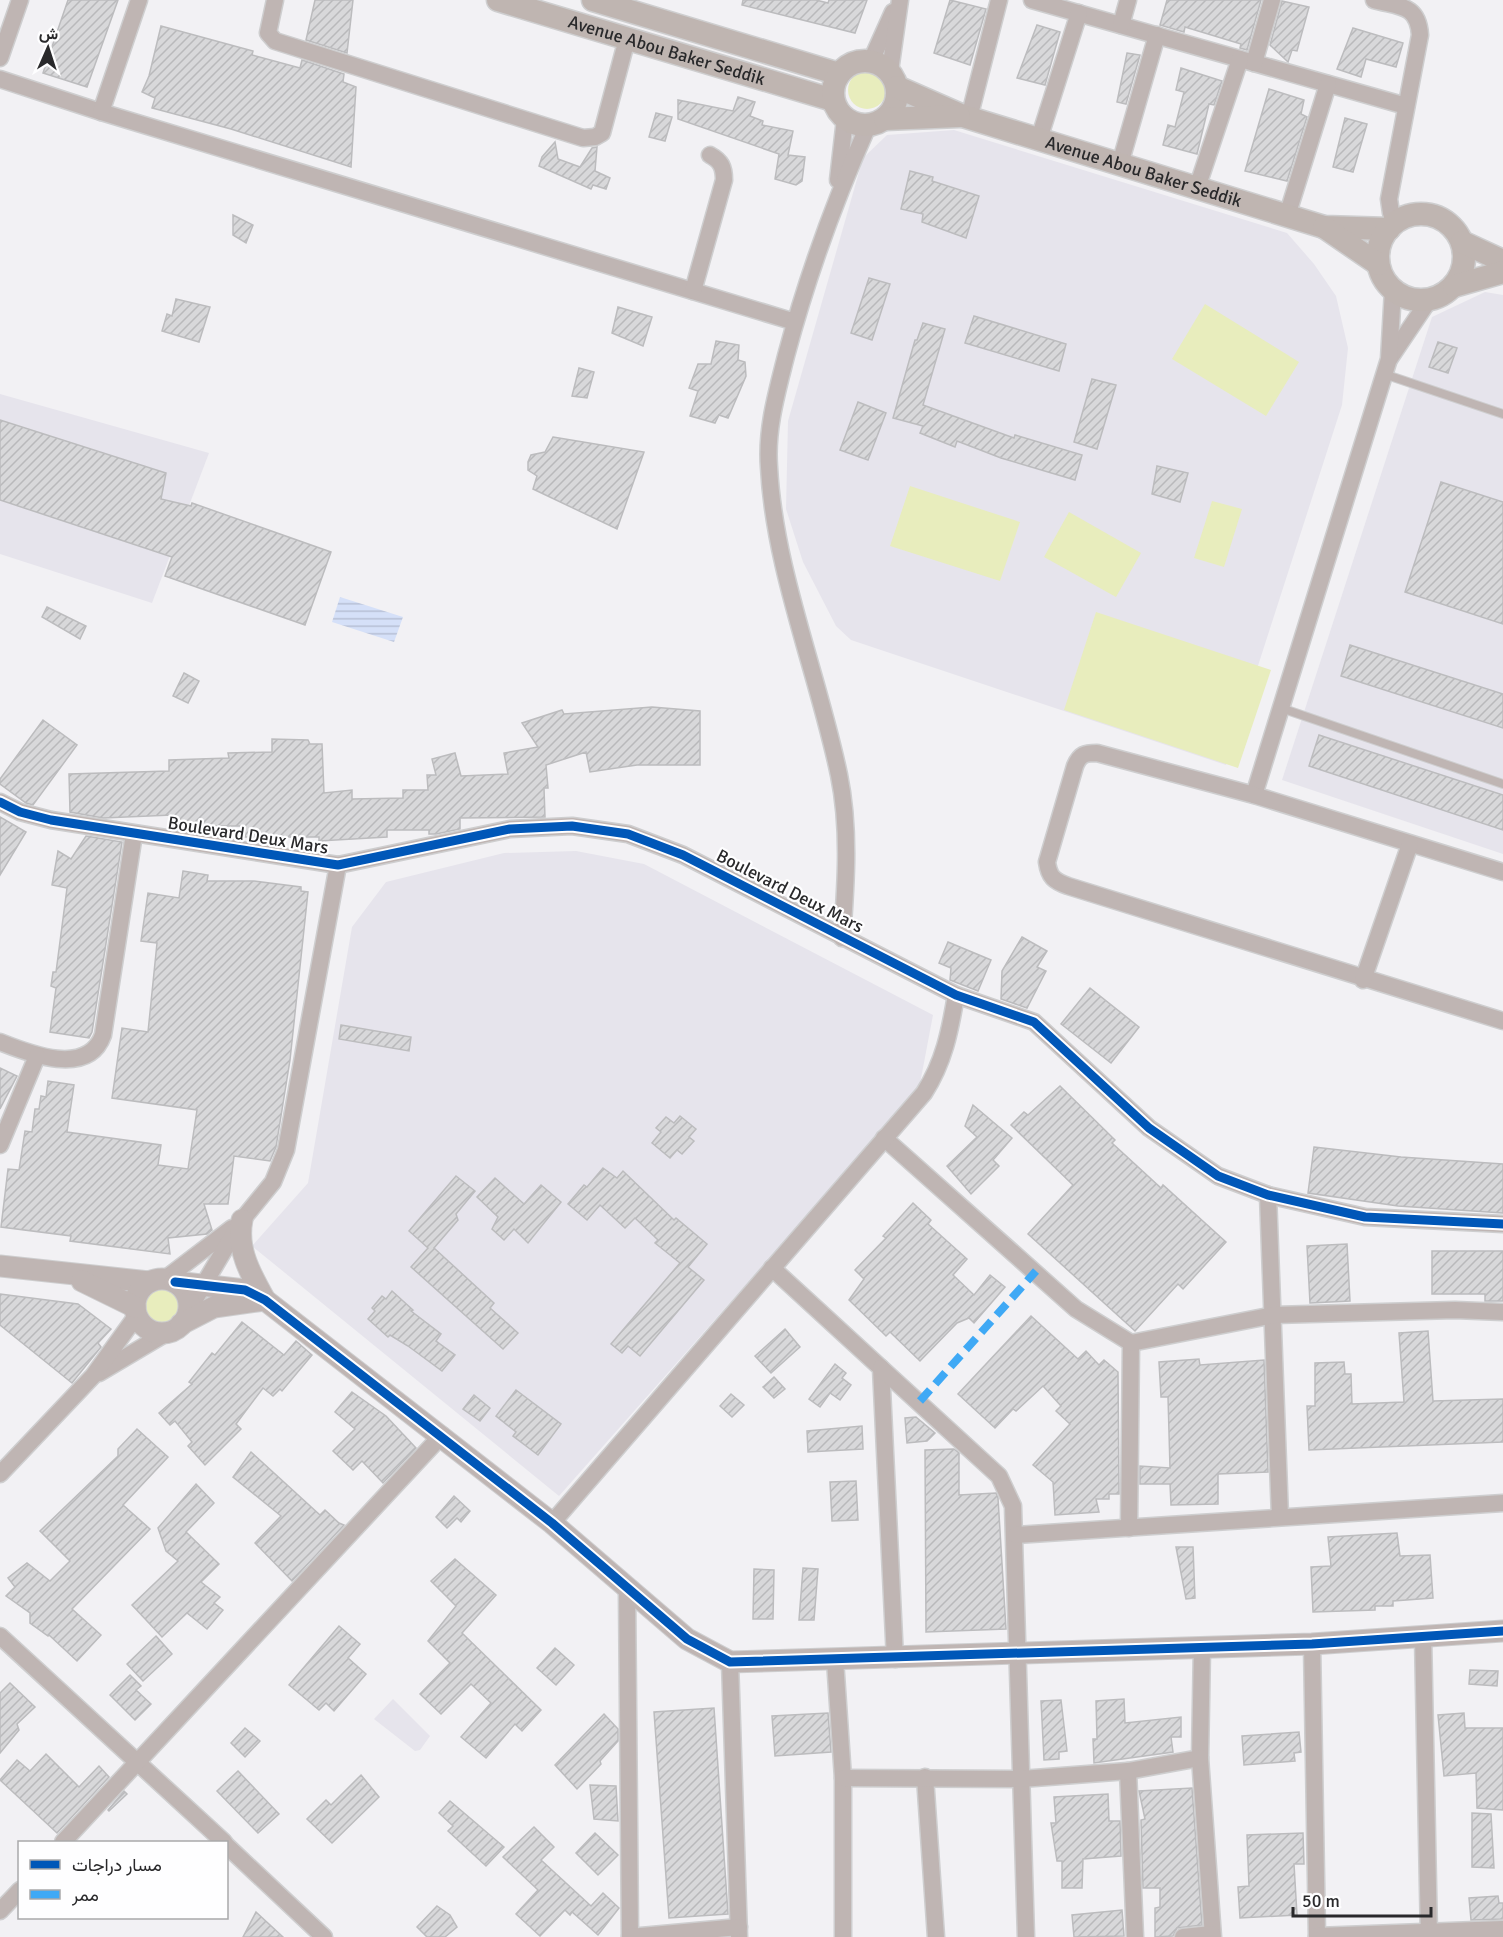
<svg xmlns="http://www.w3.org/2000/svg" width="1503" height="1937" font-family="Signika,Vazirmatn,sans-serif">
<defs>
<pattern id="water-rules" width="6" height="5" patternUnits="userSpaceOnUse" patternTransform="scale(1.5)"><rect width="6" height="5" fill="#d5e0f8"/><path d="M0 2.5h6" fill="none" stroke="#b7c0d5"/></pattern>
<pattern id="building-hatch" width="6" height="6" patternUnits="userSpaceOnUse" patternTransform="scale(1.5)"><rect width="6" height="6" fill="#d8d8da"/><path d="M-1 1l2-2M0 6l6-6M5 7l2-2" fill="none" stroke="#b9b9bb"/></pattern>
</defs>
<rect width="100%" height="100%" fill="#f2f1f4"/>
<!-- built -->
<g fill="#e6e4ec">
<polygon points="954,130 1287,233 1314,264 1336,296 1348,348 1342,405 1226,765 851,640 836,626 803,562 786,509 788,421 863,158 887,135"/>
<polygon points="1485,292 1503,295 1503,854 1282,780 1432,317"/>
<polygon points="0,394 209,453 152,603 0,554"/>
<polygon points="576,851 644,864 933,1015 919,1089 559,1496 252,1246 308,1183 352,927 386,882 504,853"/>
<polygon points="393,1699 430,1736 420,1750 415,1751 374,1719"/>
</g>
<!-- green -->
<g fill="#e8edbd">
<circle cx="867" cy="90" r="19"/>
<polygon points="1205,304 1299,362 1266,416 1172,359"/>
<polygon points="910,486 1020,522 1000,581 890,546"/>
<polygon points="1212,501 1242,509 1224,567 1194,558"/>
<polygon points="1069,512 1141,553 1116,597 1044,557"/>
<polygon points="1096,612 1271,670 1238,768 1064,710"/>
<circle cx="161" cy="1305" r="20"/>
</g>
<!-- water -->
<polygon fill="url(#water-rules)" points="340,597 403,617 394,642 332,622"/>
<!-- building -->
<g fill="url(#building-hatch)" stroke="#bcbcbe" stroke-width="1.5">
<polygon points="68,0 118,0 87,87 43,73"/>
<polygon points="315,0 353,0 347,53 306,40"/>
<polygon points="743,0 816,0 828,3 829,0 867,0 855,33 742,5"/>
<polygon points="950,0 986,9 970,65 934,53"/>
<polygon points="1167,0 1261,0 1247,50 1240,48 1241,44 1185,27 1184,32 1160,25"/>
<polygon points="1282,1 1309,7 1297,51 1292,50 1288,62 1270,45"/>
<polygon points="1037,25 1060,32 1045,85 1017,78"/>
<polygon points="161,26 253,51 252,55 300,68 302,60 344,74 343,82 356,87 351,167 231,129 152,108 155,98 142,92 149,76"/>
<polygon points="1353,28 1403,43 1396,67 1366,59 1361,77 1337,69"/>
<polygon points="1127,53 1140,55 1126,104 1117,102"/>
<polygon points="1181,68 1222,81 1214,105 1209,104 1197,154 1163,145 1168,125 1175,127 1184,92 1176,90"/>
<polygon points="1269,89 1304,100 1301,114 1307,117 1287,181 1245,171"/>
<polygon points="738,97 755,102 750,116 763,121 762,125 793,131 788,155 805,157 802,181 796,185 775,179 779,154 678,119 678,100 733,111"/>
<polygon points="656,113 672,117 665,141 649,137"/>
<polygon points="1345,118 1367,124 1353,172 1333,167"/>
<polygon points="555,142 558,159 580,167 592,148 597,147 595,171 610,178 606,189 593,185 591,189 539,166 542,157"/>
<polygon points="910,171 933,177 932,181 979,196 966,238 922,222 923,214 901,209"/>
<polygon points="233,215 253,225 246,243 233,235"/>
<polygon points="869,278 890,284 872,340 851,333"/>
<polygon points="176,299 210,307 199,342 162,331 167,314 172,316"/>
<polygon points="618,307 652,317 643,346 612,333"/>
<polygon points="974,316 1066,344 1059,371 965,343"/>
<polygon points="923,323 945,329 923,405 1014,438 1015,435 1082,455 1075,480 1001,458 957,441 955,447 920,433 923,426 893,418 915,340 917,340"/>
<polygon points="716,341 739,345 738,360 745,362 746,376 728,418 719,415 715,423 690,416 698,391 689,388 698,364 711,364"/>
<polygon points="1438,342 1457,348 1448,373 1429,367"/>
<polygon points="579,368 594,372 587,398 572,396"/>
<polygon points="1092,379 1116,385 1097,449 1074,442"/>
<polygon points="858,402 886,413 868,460 840,450"/>
<polygon points="0,420 166,473 161,499 191,506 192,503 331,552 305,625 165,576 172,557 0,500"/>
<polygon points="553,437 644,452 617,529 533,489 537,476 528,470 528,462 531,455 545,452"/>
<polygon points="1157,466 1188,473 1180,502 1152,494"/>
<polygon points="1441,482 1503,502 1503,624 1405,592"/>
<polygon points="47,607 86,626 80,639 42,617"/>
<polygon points="1350,645 1503,694 1503,728 1341,676"/>
<polygon points="184,673 199,681 188,703 173,696"/>
<polygon points="652,707 700,711 700,765 637,765 590,772 586,752 546,765 548,788 544,788 545,817 460,818 460,829 436,834 429,834 429,830 387,830 387,837 319,841 319,837 245,837 245,826 210,826 210,831 172,828 172,815 103,818 70,812 69,774 169,771 169,760 229,758 228,753 272,752 272,739 308,740 310,744 322,744 324,793 352,790 352,799 403,798 403,790 428,790 427,775 436,775 432,759 455,753 461,776 508,774 504,753 538,747 522,723 562,710 564,714"/>
<polygon points="43,720 77,745 33,805 26,803 0,784 0,779"/>
<polygon points="1319,735 1503,795 1503,830 1309,766"/>
<polygon points="0,817 26,832 0,875"/>
<polygon points="86,836 122,842 92,1032 89,1038 50,1032 56,988 51,986 53,972 56,972 67,888 52,885 58,851 71,859"/>
<polygon points="183,871 208,875 207,881 254,881 301,887 301,891 308,892 290,1060 276,1147 270,1161 234,1156 228,1204 204,1204 212,1230 207,1234 168,1238 170,1254 70,1241 71,1236 1,1227 8,1169 19,1170 25,1131 32,1132 35,1109 39,1109 41,1096 46,1097 48,1081 74,1085 67,1132 161,1145 158,1165 188,1169 197,1110 112,1098 122,1028 148,1032 157,943 141,941 148,893 179,898"/>
<polygon points="1022,937 1047,951 1037,967 1046,971 1027,1008 1001,999 1002,971"/>
<polygon points="948,942 991,960 978,991 950,980 951,968 939,963"/>
<polygon points="1090,988 1139,1027 1111,1063 1061,1024"/>
<polygon points="341,1025 411,1037 409,1051 339,1039"/>
<polygon points="0,1068 17,1076 0,1109"/>
<polygon points="1060,1086 1115,1140 1112,1143 1161,1188 1163,1185 1226,1242 1183,1289 1178,1284 1135,1331 1028,1234 1073,1185 1011,1125 1024,1112 1028,1115"/>
<polygon points="973,1105 1012,1138 993,1160 999,1166 971,1194 947,1166 977,1137 965,1126"/>
<polygon points="680,1116 696,1129 689,1137 694,1141 682,1154 677,1150 670,1158 652,1143 661,1132 656,1128 666,1117 674,1123"/>
<polygon points="1314,1147 1401,1157 1503,1164 1503,1213 1398,1206 1308,1193"/>
<polygon points="603,1168 617,1178 623,1171 674,1220 676,1218 707,1244 688,1267 704,1280 640,1356 628,1346 622,1353 611,1344 680,1263 655,1243 658,1240 635,1218 625,1228 600,1205 587,1220 568,1204 584,1185 587,1187"/>
<polygon points="456,1176 475,1191 456,1214 458,1220 434,1248 494,1303 490,1308 518,1333 503,1349 411,1267 428,1248 409,1231"/>
<polygon points="495,1178 524,1204 541,1185 561,1202 528,1243 514,1229 504,1240 492,1229 498,1217 477,1197"/>
<polygon points="913,1203 931,1220 928,1224 967,1259 953,1275 974,1295 990,1275 1005,1287 974,1323 969,1318 957,1323 920,1361 890,1332 886,1336 849,1300 864,1279 855,1270 886,1238 883,1236"/>
<polygon points="1347,1244 1350,1301 1310,1303 1307,1246"/>
<polygon points="1432,1251 1503,1251 1503,1301 1485,1301 1485,1294 1432,1294"/>
<polygon points="392,1291 413,1310 411,1311 441,1334 436,1341 455,1355 442,1371 408,1346 390,1335 388,1337 368,1319 375,1311 372,1308 382,1296 386,1299"/>
<polygon points="0,1294 78,1304 111,1329 98,1343 101,1347 72,1383 0,1325"/>
<polygon points="1031,1316 1078,1359 1086,1351 1099,1365 1104,1360 1118,1372 1119,1494 1109,1494 1109,1499 1096,1499 1099,1512 1055,1515 1053,1482 1033,1465 1070,1424 1056,1411 1061,1406 1043,1386 1016,1411 1013,1409 995,1428 958,1394"/>
<polygon points="242,1322 284,1355 296,1341 312,1355 282,1391 280,1389 273,1396 263,1388 236,1424 241,1429 205,1465 188,1446 192,1442 175,1421 170,1425 159,1413 192,1384 189,1382 212,1353 215,1355"/>
<polygon points="785,1329 800,1347 771,1373 755,1356"/>
<polygon points="1428,1331 1433,1401 1503,1399 1503,1442 1309,1450 1307,1406 1315,1406 1315,1363 1344,1362 1345,1374 1351,1374 1352,1404 1404,1402 1399,1333"/>
<polygon points="1199,1359 1200,1365 1264,1360 1268,1472 1218,1474 1218,1504 1171,1505 1170,1484 1140,1484 1140,1466 1170,1468 1168,1397 1161,1397 1159,1362"/>
<polygon points="835,1364 846,1373 842,1378 851,1385 840,1400 830,1393 820,1407 809,1399"/>
<polygon points="774,1377 785,1389 774,1398 763,1387"/>
<polygon points="516,1390 561,1424 538,1455 513,1436 516,1432 496,1416"/>
<polygon points="352,1392 386,1416 416,1448 383,1483 362,1461 353,1470 333,1451 355,1429 335,1412"/>
<polygon points="731,1394 744,1405 732,1417 720,1406"/>
<polygon points="474,1395 490,1408 480,1421 463,1409"/>
<polygon points="916,1417 935,1433 927,1441 907,1443 905,1418"/>
<polygon points="862,1426 863,1449 808,1452 807,1431"/>
<polygon points="137,1429 168,1457 123,1505 150,1529 72,1609 101,1635 77,1661 49,1635 48,1636 30,1623 30,1613 6,1596 15,1587 8,1578 27,1563 50,1581 70,1561 40,1531 118,1456 118,1449"/>
<polygon points="954,1449 959,1453 959,1495 996,1493 998,1498 1006,1629 926,1632 925,1450"/>
<polygon points="251,1452 320,1515 325,1510 339,1523 344,1525 292,1581 255,1543 281,1516 233,1477"/>
<polygon points="856,1481 858,1520 832,1521 830,1482"/>
<polygon points="196,1484 214,1503 186,1532 219,1564 201,1582 220,1597 214,1603 223,1610 207,1629 187,1613 162,1637 132,1605 178,1561 166,1551 158,1528"/>
<polygon points="454,1496 470,1511 461,1522 457,1518 447,1528 436,1517"/>
<polygon points="1397,1533 1400,1556 1430,1555 1433,1598 1393,1601 1393,1606 1375,1606 1375,1610 1313,1612 1311,1567 1331,1566 1328,1537"/>
<polygon points="1176,1547 1193,1547 1195,1598 1186,1599"/>
<polygon points="455,1559 496,1595 462,1633 541,1710 522,1731 515,1724 486,1758 461,1737 491,1703 471,1684 441,1714 420,1694 450,1663 428,1641 456,1606 431,1581"/>
<polygon points="803,1568 818,1569 814,1620 799,1620"/>
<polygon points="754,1569 774,1570 773,1619 753,1619"/>
<polygon points="339,1626 360,1644 348,1658 366,1674 334,1711 326,1703 319,1710 289,1685"/>
<polygon points="156,1636 172,1654 143,1681 127,1664"/>
<polygon points="555,1648 574,1665 556,1685 537,1668"/>
<polygon points="1470,1670 1498,1671 1497,1686 1469,1684"/>
<polygon points="130,1675 141,1686 136,1690 151,1704 135,1720 110,1695"/>
<polygon points="10,1683 35,1707 17,1724 19,1730 0,1753 0,1693"/>
<polygon points="1124,1699 1125,1723 1181,1717 1181,1737 1171,1737 1173,1752 1094,1763 1093,1739 1097,1739 1096,1701"/>
<polygon points="1061,1700 1067,1751 1059,1752 1059,1759 1044,1760 1041,1701"/>
<polygon points="714,1708 728,1914 669,1918 654,1712"/>
<polygon points="828,1713 831,1752 775,1756 772,1716"/>
<polygon points="1464,1713 1465,1728 1503,1728 1503,1810 1477,1808 1476,1773 1444,1776 1438,1715"/>
<polygon points="604,1714 618,1729 618,1741 600,1761 601,1764 577,1789 555,1765"/>
<polygon points="245,1728 260,1741 245,1757 231,1743"/>
<polygon points="1299,1732 1301,1752 1294,1753 1295,1761 1244,1765 1242,1736"/>
<polygon points="46,1754 79,1787 99,1766 109,1777 57,1833 0,1780 17,1760 30,1771"/>
<polygon points="238,1771 279,1814 258,1833 217,1791"/>
<polygon points="361,1775 379,1797 332,1843 307,1819 326,1800 331,1805"/>
<polygon points="590,1785 616,1786 618,1821 594,1819"/>
<polygon points="1192,1788 1202,1925 1177,1928 1173,1936 1155,1937 1155,1908 1160,1907 1160,1888 1143,1888 1141,1820 1145,1819 1139,1791"/>
<polygon points="124,1791 127,1794 109,1811 108,1810"/>
<polygon points="1108,1794 1109,1821 1120,1821 1121,1856 1083,1859 1082,1888 1062,1888 1062,1861 1057,1861 1051,1823 1056,1823 1054,1797"/>
<polygon points="450,1801 504,1847 486,1866 448,1831 453,1826 439,1813"/>
<polygon points="1472,1813 1491,1814 1494,1868 1472,1867"/>
<polygon points="534,1827 554,1847 541,1860 591,1906 603,1893 619,1908 598,1935 572,1912 570,1915 565,1910 540,1936 516,1914 538,1890 503,1857"/>
<polygon points="595,1833 618,1855 598,1875 576,1853"/>
<polygon points="1303,1833 1304,1864 1294,1864 1297,1915 1240,1918 1238,1887 1249,1886 1247,1835"/>
<polygon points="1498,1896 1499,1903 1503,1903 1503,1919 1471,1920 1469,1898"/>
<polygon points="437,1906 450,1915 457,1927 445,1937 427,1937 417,1927"/>
<polygon points="1122,1910 1124,1936 1074,1937 1072,1915"/>
<polygon points="256,1912 283,1937 243,1937"/>
</g>
<g fill="none" stroke-linecap="round" stroke-linejoin="round">
<defs>
<g id="service">
<polyline points="1384,374 1503,414"/>
<polyline points="1281,708 1503,784"/>
</g>
<g id="minor">
<polyline points="275,0 268,33 275,41 583,138 595,137 602,133 627,39"/>
<polyline points="1032,0 1406,106"/>
<path d="M1374,0C1399,7 1418,4 1420,35L1389,199L1391,213L1399,221"/>
<polyline points="1121,25 1128,0"/>
<polyline points="0,58 20,0"/>
<polyline points="871,61 893,12"/>
<polyline points="1254,63 1272,0"/>
<polyline points="890,71 900,0"/>
<polyline points="0,79 101,112 795,322"/>
<polyline points="101,112 139,0"/>
<polyline points="969,118 999,0"/>
<polyline points="1039,139 1079,13"/>
<polyline points="1120,164 1157,35"/>
<polyline points="838,180 845,119"/>
<polyline points="1197,188 1240,59"/>
<polyline points="1287,216 1328,84"/>
<path d="M693,291L724,180C724,167 721,161 710,155"/>
<polyline points="1390,358 1429,300"/>
<polyline points="1254,795 1389,359 1393,290"/>
<polyline points="0,802 20,812 51,820 338,865 510,829 572,826 628,834 683,855 956,995 1034,1022 1149,1128 1218,1176 1268,1195 1365,1217 1503,1224"/>
<path d="M1503,872L1254,795L1097,753C1085,753 1080,754 1075,766L1047,862C1049,877 1054,881 1068,886L1503,1021"/>
<path d="M842,938C846,884 850,828 839,775C818,674 774,569 769,467C766,429 777,392 786,356C807,277 835,200 868,126"/>
<polyline points="1363,980 1410,844"/>
<path d="M0,1042C30,1054 88,1077 103,1035L134,834"/>
<polyline points="884,1138 1076,1309 1131,1343 1129,1528"/>
<polyline points="0,1145 37,1056"/>
<polyline points="1268,1195 1280,1517"/>
<polyline points="772,1268 881,1368 895,1659"/>
<polyline points="165,1279 232,1228"/>
<polyline points="188,1311 242,1220 273,1182 286,1150 338,865"/>
<polyline points="1131,1343 1274,1315 1455,1310 1503,1312"/>
<polyline points="881,1368 999,1476 1013,1506 1026,1937"/>
<polyline points="99,1373 168,1332"/>
<polyline points="0,1474 93,1376 137,1315"/>
<path d="M552,1523L924,1093C944,1062 950,1031 956,995"/>
<polyline points="1016,1535 1503,1503"/>
<polyline points="627,1588 630,1937"/>
<polyline points="0,1636 224,1842"/>
<polyline points="1423,1636 1429,1937"/>
<polyline points="1312,1644 1317,1937"/>
<polyline points="1202,1646 1200,1758 1213,1937"/>
<polyline points="835,1660 843,1778 843,1937"/>
<polyline points="730,1662 739,1937"/>
<polyline points="1128,1771 1135,1937"/>
<polyline points="925,1777 936,1937"/>
<polyline points="843,1778 1021,1779 1128,1771 1200,1758"/>
<polyline points="63,1842 442,1435"/>
<polyline points="226,1845 324,1937"/>
<polyline points="0,1911 20,1890"/>
<polyline points="1317,1936 1503,1929"/>
<polyline points="630,1937 739,1927"/>
<polyline points="1183,1937 1212,1934"/>
</g>
<g id="tertiary">
<path d="M242,1220C236,1249 251,1275 265,1300"/>
<polyline points="0,1266 149,1282"/>
<circle cx="162" cy="1306" r="27"/>
<polyline points="82,1281 135,1307"/>
<polyline points="175,1282 245,1290 265,1300 552,1523 687,1639 730,1662 1312,1644 1503,1631"/>
<polyline points="181,1324 214,1307 265,1300"/>
</g>
<g id="secondary">
<path id="s1" d="M498,0L833,100"/>
<polyline points="593,0 839,74"/>
<circle cx="865" cy="93" r="32"/>
<path id="s2" d="M897,87L963,116L1324,227L1389,229"/>
<polyline points="885,119 959,116"/>
<circle cx="1421" cy="257" r="43"/>
<polyline points="1324,227 1378,264"/>
<polyline points="1462,242 1503,261"/>
<polyline points="1454,286 1503,272"/>
</g>
</defs>
<!-- service casing -->
<use href="#service" stroke="#cececf" stroke-width="10"/>
<!-- minor casing -->
<use href="#minor" stroke="#cececf" stroke-width="19"/>
<!-- tertiary casing -->
<use href="#tertiary" stroke="#cececf" stroke-width="23"/>
<!-- secondary casing -->
<use href="#secondary" stroke="#cececf" stroke-width="25"/>
<!-- service -->
<use href="#service" stroke="#bfb5b3" stroke-width="8"/>
<!-- minor -->
<use href="#minor" stroke="#bfb5b3" stroke-width="16"/>
<!-- tertiary -->
<use href="#tertiary" stroke="#bfb5b3" stroke-width="21"/>
<!-- secondary -->
<use href="#secondary" stroke="#bfb5b1" stroke-width="22"/>
<!-- quiet -->
<polyline stroke="#3fa9f5" stroke-width="8" stroke-dasharray="15 8" stroke-linecap="butt" points="920,1401 1036,1271"/>
<defs>
<g id="cycleway">
<polyline points="0,802 20,812 51,820 338,865 510,829 572,826 628,834 683,855 956,995 1034,1022 1149,1128 1218,1176 1268,1195 1365,1217 1503,1224"/>
<polyline points="175,1282 245,1290 265,1300 552,1523 687,1639 730,1662 1312,1644 1503,1631"/>
</g>
</defs>
<!-- cycleway casing -->
<use href="#cycleway" stroke="#fefeff" stroke-width="13"/>
<!-- cycleway -->
<use href="#cycleway" stroke="#0057b8" stroke-width="9"/>
</g>
<g text-anchor="middle" stroke-width="4.5" stroke-linejoin="round" paint-order="stroke">
<!-- street labels -->
<g font-size="18" fill="#29292b" stroke="#fefeff">
<text dy="6" stroke="none"><textPath href="#s1" startOffset="176">Avenue Abou Baker Seddik</textPath></text>
<text dy="6" stroke="none"><textPath href="#s2" startOffset="261">Avenue Abou Baker Seddik</textPath></text>
<text transform="translate(248 835) rotate(9)" y="6">Boulevard Deux Mars</text>
<text transform="translate(790 891) rotate(27)" y="6">Boulevard Deux Mars</text>
</g>
</g>
<!-- legend -->
<rect x="18" y="1841" width="210" height="78" fill="#fefeff" stroke="#a9a9aa" stroke-width="1.5"/>
<rect x="30" y="1860" width="30" height="9" fill="#0057b8" stroke="#a9a9aa" stroke-width="1.5"/>
<text x="72" y="1871" font-size="18" fill="#29292b">مسار دراجات</text>
<rect x="30" y="1890" width="30" height="9" fill="#3fa9f5" stroke="#a9a9aa" stroke-width="1.5"/>
<text x="72" y="1901" font-size="18" fill="#29292b">ممر</text>
<!-- north arrow -->
<g transform="translate(48 48) rotate(3)" stroke="#fefeff" stroke-width="4.5" paint-order="stroke">
<path d="M0-4.5L10 22L0 15L-10 22Z" fill="#29292b"/>
<text y="-9" font-size="16" font-weight="bold" text-anchor="middle" fill="#29292b">ش</text>
</g>
<!-- scale -->
<path d="M1293 1907v9h138v-9" fill="none" stroke="#29292b" stroke-width="3"/>
<text x="1302" y="1907" font-size="18" fill="#29292b" stroke="#fefeff" stroke-width="4.5" paint-order="stroke">50 m</text>
</svg>
